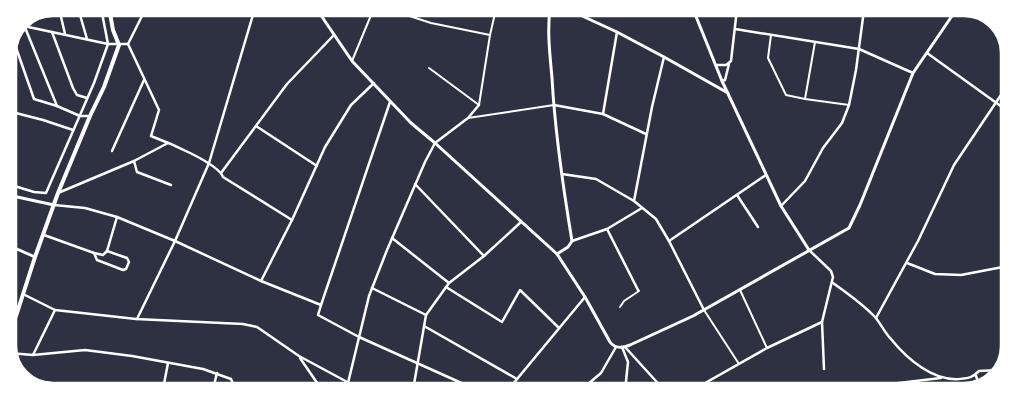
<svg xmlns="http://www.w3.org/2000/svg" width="1017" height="399" font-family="'DejaVu Sans',sans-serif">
<rect width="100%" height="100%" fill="#2d3142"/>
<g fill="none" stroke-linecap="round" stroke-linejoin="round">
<!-- pedestrian -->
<g stroke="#fff" stroke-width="2">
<polyline points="385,8 431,23 490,35"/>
<polyline points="771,35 768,58 786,95 805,99"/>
<polyline points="815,42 805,99 849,105"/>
<polyline points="352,61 374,8"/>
<polyline points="429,68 479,105 490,35 496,9"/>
<polyline points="468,118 554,105"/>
<polyline points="740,290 767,348"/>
<polyline points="620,307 624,301 639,291 638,290"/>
<polyline points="704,310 739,364"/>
</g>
<!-- minor -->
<g stroke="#fff" stroke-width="2.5">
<polyline points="59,8 65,34"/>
<polyline points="78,8 87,39"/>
<polyline points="19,25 108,44 128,44 146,8"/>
<polyline points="24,25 57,106 80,116 89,116"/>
<polyline points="735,29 859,49 913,73"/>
<polyline points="52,32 73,88 77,95 87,98"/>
<polyline points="13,39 34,99 57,106"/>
<path d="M128,44L159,110L151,136C167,142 218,163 223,177L292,220"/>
<polyline points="927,53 1009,112"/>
<polyline points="716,65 726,65 731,61 737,9"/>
<polyline points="722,81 725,80 729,64"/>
<polyline points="554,105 603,114 646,134"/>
<polyline points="8,111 43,120 73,130"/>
<polyline points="603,114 617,32"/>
<polyline points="256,126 317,166"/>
<polyline points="112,151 144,80"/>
<polyline points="134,161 137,172 171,185"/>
<polyline points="221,173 287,84 334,35"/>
<polyline points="562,174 596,179 634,201 656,219 669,241 704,310"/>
<polyline points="8,184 34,192 46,193 94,83 108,44 101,8"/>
<polyline points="415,184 484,256"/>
<polyline points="58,193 134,161 168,143"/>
<polyline points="737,195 758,227"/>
<polyline points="634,201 652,107 664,57"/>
<polyline points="54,205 85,208 117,217 175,241 261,281 321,305 318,315 359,337 477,390"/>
<polyline points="781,206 805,181 823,148 842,123 849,105 856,70 864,10"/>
<polyline points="607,229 638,290"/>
<polyline points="44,235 94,253 97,260 123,270 126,269 129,262 127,258 107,251"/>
<polyline points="392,238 449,283"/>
<polyline points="572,241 607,229 642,208"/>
<polyline points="669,241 766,175"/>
<polyline points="809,250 831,271 833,277 822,322 824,369"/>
<polyline points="94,253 103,255 107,251 117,217"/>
<polyline points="907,263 935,274 961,275 1008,266"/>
<polyline points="261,281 292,220 325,147 351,105 374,83"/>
<path d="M833,283C847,293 863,304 875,317C881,324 885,333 891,339C907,359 933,381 959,379C969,378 972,378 979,371L1000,370"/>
<polyline points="446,287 502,322 520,290 559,328"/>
<polyline points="372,288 426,315"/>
<polyline points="23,294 55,310 136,319 243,324 257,327 299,356 362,390"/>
<polyline points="321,305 390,102"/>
<polyline points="876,318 918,241 954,165 1009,83"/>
<polyline points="137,319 175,241 209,163 255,8"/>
<polyline points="424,326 517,379"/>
<polyline points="622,347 628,362 625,391"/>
<polyline points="625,347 665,391"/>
<polyline points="9,353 33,355 85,350 132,356 203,369 231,379 236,390"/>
<polyline points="33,355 55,310"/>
<polyline points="300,358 322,390"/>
<polyline points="14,367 30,381 109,389"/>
<polyline points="976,376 980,387"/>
<polyline points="164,384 168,363"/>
<polyline points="213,389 217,373"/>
<polyline points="344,390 348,383 369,296 387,250 425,162 435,143 468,118 479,105"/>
<polyline points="413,390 426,315 449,283 484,256 521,222"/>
<polyline points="508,390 585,297"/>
<polyline points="581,390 601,373 616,347"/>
<polyline points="691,391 767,348 822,322"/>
<polyline points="869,391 890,384 941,378"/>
</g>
<!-- tertiary -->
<g stroke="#fff" stroke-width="3">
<path d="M316,8L352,61L411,123L435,143L557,254L585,297L610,342C615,349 623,348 630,345L693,316L849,228L860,205L913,73L956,10"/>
<path d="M550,9C547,32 550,55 552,78C555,133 563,187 572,241L568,247L557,254"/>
<polyline points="567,9 617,32 664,57 728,93"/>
<polyline points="693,9 722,81 781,206 809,250"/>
<polyline points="8,195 54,205"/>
<polyline points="8,245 35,257"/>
</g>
<!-- secondary -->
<polyline stroke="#fff" stroke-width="4" points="8,336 17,313 35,257 58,193 90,116 104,87 119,45 113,30 109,8"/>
</g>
<!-- crop -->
<path d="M0 0H1017V399H0ZM53 16H964A37 37 0 0 1 1001 53V346A37 37 0 0 1 964 383H53A37 37 0 0 1 16 346V53A37 37 0 0 1 53 16Z" fill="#fff" fill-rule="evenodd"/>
<path fill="none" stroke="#fff" stroke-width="2.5" d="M53 16H964A37 37 0 0 1 1001 53V346A37 37 0 0 1 964 383H53A37 37 0 0 1 16 346V53A37 37 0 0 1 53 16Z"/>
</svg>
